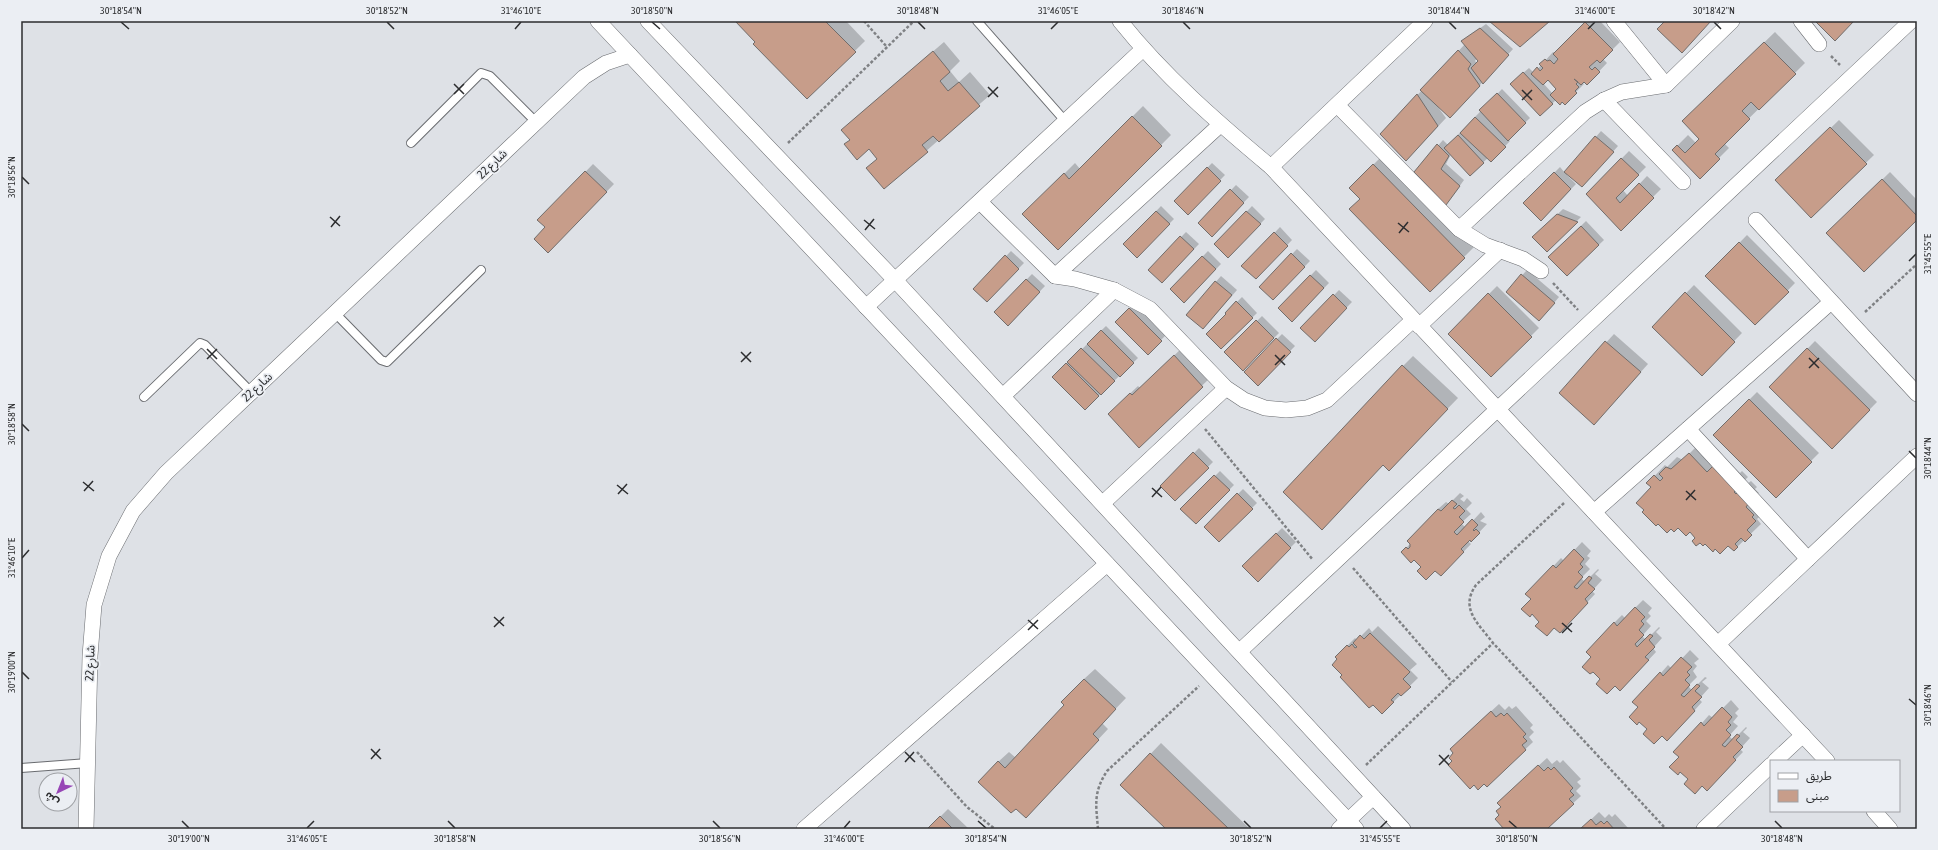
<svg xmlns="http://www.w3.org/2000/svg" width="1938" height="850" font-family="'Asap Condensed','Noto Sans Arabic',sans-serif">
<rect width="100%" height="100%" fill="#dee1e6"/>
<!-- shadow -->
<g fill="#0003" fill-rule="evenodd">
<polygon points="737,21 846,21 865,41 807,98"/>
<path d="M1587,21H1600L1620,42L1603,59L1607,63L1587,84L1584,81L1582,82L1584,84L1565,103L1556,100L1540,115L1516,79L1529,68L1534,73L1553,52L1555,53ZM1548,79L1558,89L1553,94L1543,83Z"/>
<path d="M1486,24L1513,49L1458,109L1438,107L1446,118L1414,152L1381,134L1465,44L1462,41ZM1477,58L1480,61L1477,63L1475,61Z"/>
<polygon points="1775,32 1805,63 1724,143 1729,148 1700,177 1673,150 1688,135 1696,143 1701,139 1693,111"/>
<polygon points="944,42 960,61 950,71 959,82 970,72 990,95 884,188 868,168 878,158 869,148 845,145 851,139 853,120"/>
<polygon points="1502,89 1530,118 1508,139 1510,141 1491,161 1488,158 1470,174 1451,154 1446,164 1464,180 1451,198 1415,172 1443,140 1448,145"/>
<polygon points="1143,106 1171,135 1058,249 1024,214 1075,163 1080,169"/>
<polygon points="1839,120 1874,155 1811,216 1777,180"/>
<polygon points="1601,131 1618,146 1587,181 1568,174 1567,175 1576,184 1541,220 1524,203 1560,167 1565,173"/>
<polygon points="1629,151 1646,167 1623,190 1628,196 1647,176 1661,189 1621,229 1587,194"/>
<polygon points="1384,154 1474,247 1430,291 1361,199 1350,188"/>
<polygon points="1212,163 1225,175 1188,213 1175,201"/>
<polygon points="593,164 614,184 548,252 546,227 539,220"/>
<polygon points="1890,172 1917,200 1917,219 1828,233"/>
<polygon points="1236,185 1249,197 1212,235 1199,223"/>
<polygon points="1161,206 1174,219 1137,256 1125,244"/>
<polygon points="1252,206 1265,219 1228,257 1216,244"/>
<polygon points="1563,209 1581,217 1547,250 1534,237"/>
<polygon points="1586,221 1604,240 1567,275 1549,257"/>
<polygon points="1280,227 1292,240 1256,278 1243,266"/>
<polygon points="1186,232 1199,244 1162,282 1149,270"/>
<polygon points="1747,235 1795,283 1755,324 1707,276"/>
<polygon points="1297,249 1310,261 1273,299 1260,287"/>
<polygon points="1011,251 1024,263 987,301 974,289"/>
<polygon points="1208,251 1221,264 1184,302 1171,289"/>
<polygon points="1316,270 1329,283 1292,321 1279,308"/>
<polygon points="1527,270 1559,297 1544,315 1507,292"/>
<polygon points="1032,274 1045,286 1008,325 995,312"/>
<polygon points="1221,276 1237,290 1208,323 1187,315"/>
<polygon points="1694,285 1742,333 1702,374 1653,327"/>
<polygon points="1497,286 1539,328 1491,376 1449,334"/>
<polygon points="1339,290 1352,302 1315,340 1302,328"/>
<polygon points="1242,297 1257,313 1221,348 1228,314 1226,313"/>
<polygon points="1134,304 1166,335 1148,353 1116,322"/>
<polygon points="1262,316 1279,333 1243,369 1226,352"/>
<polygon points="1106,326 1138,358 1085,409 1053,377"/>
<polygon points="1282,334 1295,346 1258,385 1245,372"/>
<polygon points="1614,334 1648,364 1602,415 1560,393"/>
<polygon points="1815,341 1877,402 1832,448 1770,387"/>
<polygon points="1182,348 1210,378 1139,446 1117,406 1138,386 1140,388"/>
<polygon points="1413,356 1458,398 1399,459 1403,366"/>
<polygon points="1757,392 1819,453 1776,496 1714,435"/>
<polygon points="1700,443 1718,462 1724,457 1740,473 1742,471 1748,477 1744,481 1747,484 1751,481 1757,487 1755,489 1759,493 1755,496 1766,510 1757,519 1761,524 1734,550 1729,544 1705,543 1696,538 1648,483 1665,465 1667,467 1677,457 1683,460"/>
<polygon points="1199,448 1213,462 1175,500 1161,486"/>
<polygon points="1220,471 1234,485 1196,523 1182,509"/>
<polygon points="1243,489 1257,503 1219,541 1205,527"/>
<polygon points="1460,493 1464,496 1460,499 1464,502 1467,498 1472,503 1466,509 1471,514 1461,523 1466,528 1481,512 1485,517 1480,521 1487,524 1471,541 1470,539 1468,541 1471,544 1441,575 1435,570 1422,567 1414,558 1402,552 1411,543 1408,541 1438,509 1446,502 1449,504"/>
<polygon points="1282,528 1296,542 1258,580 1244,566"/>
<polygon points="1582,542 1591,551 1587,556 1590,558 1585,564 1590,569 1581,578 1585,582 1598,569 1599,570 1595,574 1602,580 1592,591 1595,594 1567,624 1555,627 1541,622 1532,599 1527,594 1561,558 1564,561"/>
<polygon points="1643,600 1652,608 1648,613 1651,616 1646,621 1651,626 1642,636 1646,640 1659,627 1660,628 1656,632 1662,638 1653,648 1656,652 1628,682 1615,685 1602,679 1593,657 1614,623 1622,615 1625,618"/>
<polygon points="1378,626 1417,664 1410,670 1418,678 1382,713 1344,675 1336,657 1355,638 1357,640 1369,628 1372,632"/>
<polygon points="1690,650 1699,659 1694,663 1697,666 1693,671 1697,677 1688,686 1692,690 1705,677 1707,678 1702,682 1709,688 1699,699 1702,702 1675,732 1662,735 1648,729 1640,707 1661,673 1668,665 1672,669"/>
<polygon points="1095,669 1126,698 1102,723 1108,729 1036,806 1016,807 998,762 1009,752 1016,758 1065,705 1084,679"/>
<polygon points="1731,700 1739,709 1735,713 1738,716 1733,722 1738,726 1729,736 1733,740 1746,727 1747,728 1743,732 1750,738 1740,749 1743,752 1707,789 1703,785 1689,779 1680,757 1702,723 1709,715 1713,718"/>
<polygon points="1499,704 1505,710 1509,706 1512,709 1516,706 1533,725 1530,728 1534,732 1529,737 1533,742 1487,786 1453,761 1459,741"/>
<polygon points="1161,743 1250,829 1167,829 1121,785"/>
<polygon points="1547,758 1552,764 1557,760 1560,763 1563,760 1581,779 1577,782 1581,786 1576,791 1581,796 1545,829 1506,829 1501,815 1506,795"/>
<polygon points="948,809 969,829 928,829"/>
<polygon points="1599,812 1605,818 1609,814 1612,817 1615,814 1629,829 1581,829"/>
</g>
<!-- building -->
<g fill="#c79d8a" stroke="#726d6b">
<polygon points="735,21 825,21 856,52 807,99 753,44 755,42"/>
<polygon points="1489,21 1550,21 1520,47"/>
<polygon points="1665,21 1711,21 1682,53 1657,29"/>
<polygon points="1815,21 1854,21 1835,41"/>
<polygon points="1585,22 1613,50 1600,63 1597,60 1589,67 1592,70 1595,67 1600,72 1587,85 1584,82 1581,85 1574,79 1578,82 1576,84 1579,87 1575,91 1577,93 1565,105 1562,102 1560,105 1550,95 1556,89 1548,80 1543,85 1531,74 1537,67 1540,71 1543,68 1539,64 1545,59 1547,61 1550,60 1554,64 1558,59 1553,54"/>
<polygon points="1480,28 1509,55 1483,84 1471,68 1478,61 1461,41"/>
<polygon points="1764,42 1796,74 1759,110 1751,102 1742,111 1750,119 1715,154 1720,159 1700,179 1672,150 1677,145 1685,153 1699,139 1682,121"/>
<polygon points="1458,50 1471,64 1468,69 1480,86 1450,118 1420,90"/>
<polygon points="933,51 950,72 940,81 948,91 959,82 980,106 939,142 933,136 922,145 928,152 884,189 866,168 877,159 869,149 857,160 844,144 850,140 841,130"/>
<polygon points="1523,72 1553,104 1540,116 1510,84"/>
<polygon points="1497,93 1526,123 1508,141 1479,110"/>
<polygon points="1417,94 1438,126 1406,161 1380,134"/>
<polygon points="1132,116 1162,146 1058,250 1022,214 1064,173 1069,179"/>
<polygon points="1475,117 1506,147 1491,162 1460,133"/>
<polygon points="1830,127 1867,164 1811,218 1775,180"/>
<polygon points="1458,135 1484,163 1470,176 1444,148"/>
<polygon points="1595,136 1614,152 1582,187 1564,172"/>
<polygon points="1437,144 1449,156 1441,169 1460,186 1446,205 1414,172"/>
<polygon points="1621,158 1639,175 1616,198 1620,203 1639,183 1654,198 1621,231 1586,194"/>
<polygon points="1373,164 1465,258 1430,292 1349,209 1360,199 1349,188"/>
<polygon points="1207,167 1221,181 1188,215 1174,201"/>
<polygon points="585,171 607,192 548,253 534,239 545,227 537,220"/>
<polygon points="1554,172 1571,189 1541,221 1523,203"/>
<polygon points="1882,179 1917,216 1917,220 1864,272 1826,233"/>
<polygon points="1230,189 1244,203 1212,237 1198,223"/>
<polygon points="1156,211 1170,224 1137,258 1123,244"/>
<polygon points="1246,211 1261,224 1228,258 1214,244"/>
<polygon points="1557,214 1578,222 1547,252 1532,237"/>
<polygon points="1581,226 1599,245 1567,276 1548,257"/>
<polygon points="1274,232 1288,246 1256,279 1241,266"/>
<polygon points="1180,236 1194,249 1162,283 1148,270"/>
<polygon points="1739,242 1789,292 1755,325 1705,276"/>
<polygon points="1291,253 1305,267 1273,300 1259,287"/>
<polygon points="1005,255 1019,269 987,302 973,289"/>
<polygon points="1202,256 1216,269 1184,303 1170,289"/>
<polygon points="1521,274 1555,303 1539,321 1506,292"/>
<polygon points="1310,275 1324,288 1292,322 1278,308"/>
<polygon points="1026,279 1040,292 1008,326 994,312"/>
<polygon points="1215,281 1232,295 1203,329 1186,315"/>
<polygon points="1685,292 1735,342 1702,376 1652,327"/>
<polygon points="1488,293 1532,337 1491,377 1448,334"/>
<polygon points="1333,294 1347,308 1315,342 1300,328"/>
<polygon points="1236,301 1253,318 1221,349 1206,334 1226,314 1225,313"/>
<polygon points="1129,308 1162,341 1148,355 1115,322"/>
<polygon points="1256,320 1274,338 1243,371 1224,352"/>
<polygon points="1101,330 1134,363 1120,377 1087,344"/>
<polygon points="1276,338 1291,352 1258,386 1244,372"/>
<polygon points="1605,341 1641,372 1594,425 1559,393"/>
<polygon points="1081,348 1115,381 1101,395 1067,362"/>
<polygon points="1807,348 1870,410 1832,449 1769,387"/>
<polygon points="1174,355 1203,387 1139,448 1108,414 1130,393 1132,395"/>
<polygon points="1066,363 1099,396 1085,410 1052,377"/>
<polygon points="1402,365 1448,409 1389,471 1383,465 1322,530 1283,492"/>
<polygon points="1749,399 1812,462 1776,498 1713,435"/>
<polygon points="1193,452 1209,468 1175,501 1160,486"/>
<polygon points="1689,453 1707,472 1713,466 1738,488 1734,492 1736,494 1740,490 1749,503 1746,507 1754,515 1752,517 1756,521 1747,530 1752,535 1745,542 1741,538 1735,544 1738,547 1734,551 1728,546 1720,554 1715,549 1713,552 1705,544 1703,546 1700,543 1696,546 1692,541 1695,538 1690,532 1686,536 1678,528 1674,532 1671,529 1667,533 1658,524 1656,526 1642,512 1644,510 1636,503 1651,487 1646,483 1654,475 1660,481 1663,478 1659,474 1666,467 1671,469"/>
<polygon points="1214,475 1230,490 1196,524 1180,509"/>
<polygon points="1237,493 1253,509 1219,542 1204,527"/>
<polygon points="1452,500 1457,504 1453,508 1455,509 1459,505 1465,511 1459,517 1464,522 1454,532 1457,535 1472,519 1478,525 1473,530 1474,531 1476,529 1480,533 1471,542 1470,540 1461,549 1464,552 1441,576 1435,571 1426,580 1417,571 1421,567 1414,560 1411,563 1401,552 1406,547 1408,549 1410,547 1410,544 1407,541 1438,509 1441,511"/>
<polygon points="1276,533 1291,548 1258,582 1242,566"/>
<polygon points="1574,549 1584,559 1580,564 1583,567 1578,572 1583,577 1574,587 1577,589 1589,576 1592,578 1588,583 1595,589 1585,599 1588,603 1560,633 1554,628 1547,636 1535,626 1539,622 1532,614 1530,617 1521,609 1531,599 1525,594 1553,565 1556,568"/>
<polygon points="1635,607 1645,617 1641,621 1644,624 1639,630 1644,635 1635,644 1637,647 1650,634 1653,636 1649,640 1655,647 1645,657 1649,660 1620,691 1615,686 1607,694 1596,684 1600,679 1593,672 1590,674 1582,667 1591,657 1586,652 1614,622 1617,626"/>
<polygon points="1370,633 1410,672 1403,679 1411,687 1401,696 1398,693 1391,700 1394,702 1382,714 1373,705 1369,708 1340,677 1342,675 1332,665 1337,659 1335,657 1347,645 1349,647 1352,644 1355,648 1357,647 1353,643 1360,635 1364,639"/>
<polygon points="1681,657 1692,667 1687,672 1690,675 1685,680 1690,685 1681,695 1684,697 1697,684 1700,686 1695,691 1702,697 1692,707 1695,711 1667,741 1662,736 1654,744 1643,734 1647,729 1639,722 1637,725 1629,717 1638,707 1632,702 1660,672 1663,676"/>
<polygon points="1084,679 1116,709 1093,734 1099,740 1026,818 1016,809 1011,813 978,782 998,761 1005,768 1064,705 1061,702"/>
<polygon points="1722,707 1732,717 1728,722 1731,725 1726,730 1731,735 1722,745 1725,747 1737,734 1740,736 1736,740 1743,747 1733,757 1736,760 1707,791 1702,786 1695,794 1684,784 1688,779 1680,772 1678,775 1669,767 1679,757 1673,752 1701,722 1704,726"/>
<polygon points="1491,711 1496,717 1501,713 1504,716 1507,713 1526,734 1523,737 1527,741 1522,745 1526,750 1487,787 1484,784 1478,790 1474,785 1470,789 1448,765 1452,761 1449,758 1453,753 1450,749"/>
<polygon points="1150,753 1229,829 1166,829 1120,785"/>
<polygon points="1538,765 1544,771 1548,767 1551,770 1554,767 1573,788 1570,791 1574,795 1569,799 1574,804 1547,829 1504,829 1495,819 1499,815 1496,811 1501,807 1497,803"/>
<polygon points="940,816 953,829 927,829"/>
<polygon points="1591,819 1596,825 1601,821 1604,824 1607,821 1614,829 1580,829"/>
</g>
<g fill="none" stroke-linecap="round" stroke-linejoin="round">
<defs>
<g id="service">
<polyline points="977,21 1066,122"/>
<polyline points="411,143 481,73 490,76 536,122"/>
<polyline points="335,313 381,360 387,362 481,270"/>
<polyline points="144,397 200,343 205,345 251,392"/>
<polyline points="21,768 88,763"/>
</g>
<g id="minor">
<polyline points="598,21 1356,829"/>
<polyline points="648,21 895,280 1403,829"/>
<path d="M1120,21C1164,76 1217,122 1271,167L1827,761"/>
<polyline points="1614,21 1666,85"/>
<polyline points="1801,21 1819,44"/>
<polyline points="1604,100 1683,182"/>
<polyline points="1337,105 1459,229 1485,245 1523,259 1541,271"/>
<polyline points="1271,167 1425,21"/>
<polyline points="980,202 1055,276 1075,279 1114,290 1150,309 1226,388 1244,400 1265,408 1286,410 1307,408 1327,400 1413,320"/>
<polyline points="1756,220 1917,394"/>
<polyline points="1459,229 1585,112 1604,100 1622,92 1666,85 1732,21"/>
<polyline points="1055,276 1220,125"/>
<polyline points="866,307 1143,49"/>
<polyline points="1419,326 1500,250"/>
<polyline points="1003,396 1114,290"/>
<polyline points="1688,429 1808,559"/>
<polyline points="1103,503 1226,388"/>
<polyline points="1594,512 1831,302"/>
<polyline points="1718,644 1917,456"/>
<polyline points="1240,651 1911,21"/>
<polyline points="1775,761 1803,735"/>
<polyline points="1874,811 1890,829"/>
<polyline points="86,829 90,656 94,605 109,556 133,511 166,473 584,77 606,63 630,55"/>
<polyline points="804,829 1107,564"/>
<polyline points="1339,829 1373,797"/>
<polyline points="1704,829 1771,765"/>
</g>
</defs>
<!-- service casing -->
<use href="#service" stroke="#6a6c70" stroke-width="10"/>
<!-- minor casing -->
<use href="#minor" stroke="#6a6c70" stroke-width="16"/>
<!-- path -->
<g stroke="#7f8184" stroke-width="2.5" stroke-dasharray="3 2" stroke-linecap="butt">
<polyline points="864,21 887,47"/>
<polyline points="1831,56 1840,65"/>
<polyline points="788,143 914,21"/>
<polyline points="1553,283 1578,310"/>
<polyline points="1865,312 1917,264"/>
<polyline points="1205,429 1313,560"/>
<path d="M1564,503L1476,585C1459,609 1479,624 1493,643L1666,829"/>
<polyline points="1353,568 1452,682"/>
<polyline points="917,752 967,807 995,829"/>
<polyline points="1366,765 1493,643"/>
<path d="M1098,829C1096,804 1093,793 1107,771L1199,686"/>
</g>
<!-- service -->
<use href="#service" stroke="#fff" stroke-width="8"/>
<!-- minor -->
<use href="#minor" stroke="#fff" stroke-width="15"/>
</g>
<!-- ticks -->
<path fill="none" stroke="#2c2d2f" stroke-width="1.5" d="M121,22L129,29M387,22L394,29M652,22L660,29M918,22L925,29M1183,22L1190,29M1449,22L1456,29M1714,22L1721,29M515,29L521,22M1051,29L1058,22M1588,29L1595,22M454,84L464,94M988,87L998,97M1522,90L1532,100M454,94L464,84M988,97L998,87M1522,100L1532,90M22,177L29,184M330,217L340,226M864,220L875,229M1398,223L1409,232M331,227L340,216M865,230L874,219M1399,233L1408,222M1909,261L1916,254M207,349L217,359M741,352L751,362M1275,355L1285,365M1809,358L1819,368M207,359L217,349M741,362L751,352M1275,365L1285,355M1809,368L1819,358M22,424L29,431M1909,451L1916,458M83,482L94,491M617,485L628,494M1152,488L1162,497M84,491L93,481M1686,491L1696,500M618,494L627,484M1152,497L1161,487M1686,500L1695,490M22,558L29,550M494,617L504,626M1028,620L1038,629M1562,623L1572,632M494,627L504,617M1028,630L1038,620M1562,633L1572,623M22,672L29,679M1909,699L1916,705M371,749L381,759M905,752L915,762M1439,755L1449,765M371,759L380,749M905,762L914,752M1439,765L1449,755M182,821L189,828M448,821L455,828M713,821L720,828M978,821L986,828M1244,821L1251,828M1509,821L1517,828M1775,821L1782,828M307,828L314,821M844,828L850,821M1380,828L1387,821"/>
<g text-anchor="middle" stroke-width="3.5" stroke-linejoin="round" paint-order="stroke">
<!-- street labels -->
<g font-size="12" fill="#2c2d2f" stroke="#ebeef3">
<text transform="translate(492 164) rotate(-44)" y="4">شارع 22</text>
<text transform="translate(257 387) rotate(-43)" y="4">شارع 22</text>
<text transform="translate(90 663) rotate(-88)" y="4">شارع 22</text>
</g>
</g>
<!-- border -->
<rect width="1938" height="850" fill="none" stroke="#ebeef3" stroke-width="44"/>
<!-- legend -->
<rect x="1770" y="760" width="130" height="52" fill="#ebeef3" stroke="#9fa1a5"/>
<rect x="1778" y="773" width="20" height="6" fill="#ffffff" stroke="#9fa1a5"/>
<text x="1806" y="780" font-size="12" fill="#2c2d2f">طريق</text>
<rect x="1778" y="790" width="20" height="12" fill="#c79d8a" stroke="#9fa1a5"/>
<text x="1806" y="800" font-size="12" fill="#2c2d2f">مبنى</text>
<!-- north arrow -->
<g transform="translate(58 792) rotate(223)"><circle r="19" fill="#ebeef3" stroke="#9fa1a5"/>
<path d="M0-3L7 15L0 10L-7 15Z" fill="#9746b6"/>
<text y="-6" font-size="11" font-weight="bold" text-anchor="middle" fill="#2c2d2f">ش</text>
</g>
<rect x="22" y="22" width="1894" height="806" fill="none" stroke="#2c2d2f" stroke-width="1.5"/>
<g font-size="10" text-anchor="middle" fill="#2c2d2f">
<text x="121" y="14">30°18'54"N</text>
<text x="387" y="14">30°18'52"N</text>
<text x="521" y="14">31°46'10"E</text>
<text x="652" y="14">30°18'50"N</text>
<text x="918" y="14">30°18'48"N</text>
<text x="1058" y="14">31°46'05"E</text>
<text x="1183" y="14">30°18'46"N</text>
<text x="1449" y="14">30°18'44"N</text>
<text x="1595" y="14">31°46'00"E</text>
<text x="1714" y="14">30°18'42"N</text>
<text transform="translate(11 177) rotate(-90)" y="4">30°18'56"N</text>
<text transform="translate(1927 254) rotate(-90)" y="4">31°45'55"E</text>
<text transform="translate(11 424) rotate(-90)" y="4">30°18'58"N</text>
<text transform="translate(1927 458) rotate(-90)" y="4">30°18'44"N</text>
<text transform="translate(11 558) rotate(-90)" y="4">31°46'10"E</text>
<text transform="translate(11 672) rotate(-90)" y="4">30°19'00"N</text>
<text transform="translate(1927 705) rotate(-90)" y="4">30°18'46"N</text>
<text x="189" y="842">30°19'00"N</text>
<text x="307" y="842">31°46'05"E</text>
<text x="455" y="842">30°18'58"N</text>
<text x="720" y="842">30°18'56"N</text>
<text x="844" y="842">31°46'00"E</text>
<text x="986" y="842">30°18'54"N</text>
<text x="1251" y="842">30°18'52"N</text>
<text x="1380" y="842">31°45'55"E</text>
<text x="1517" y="842">30°18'50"N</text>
<text x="1782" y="842">30°18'48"N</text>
</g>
</svg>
